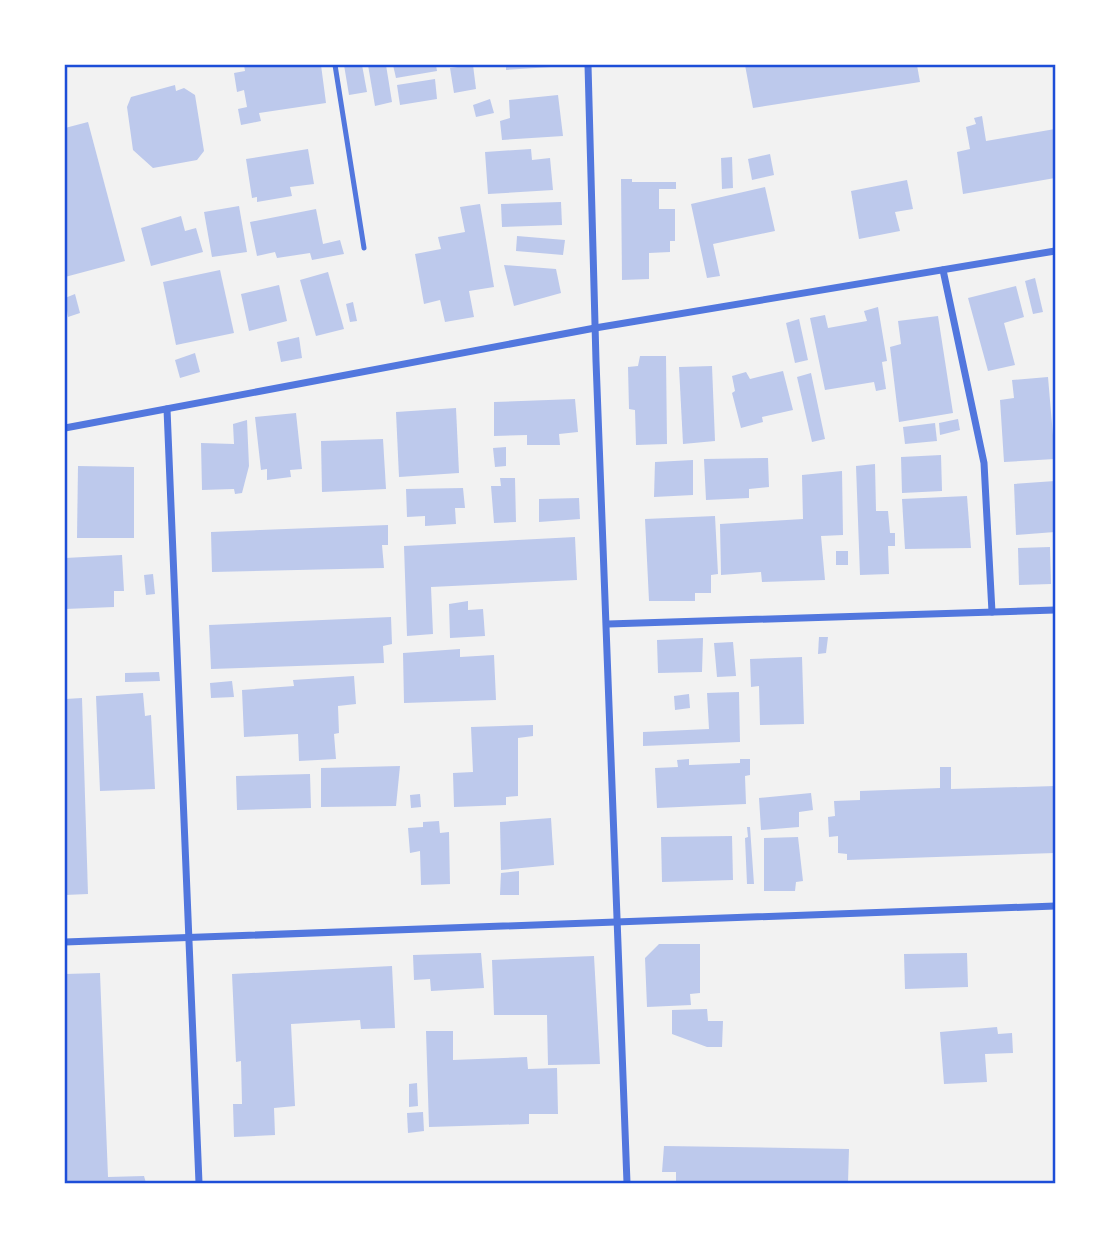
<svg xmlns="http://www.w3.org/2000/svg" width="1120" height="1248" font-family="Barlow,sans-serif">
<rect width="100%" height="100%" fill="#f2f2f2"/>
<!-- building -->
<g fill="#bdc9ec">
<polygon points="244,65 321,65 326,103 259,113 261,121 241,125 238,109 247,107 244,90 237,92 234,73 245,71"/>
<polygon points="344,65 362,65 367,92 349,95"/>
<polygon points="368,65 386,65 392,102 375,106"/>
<polygon points="393,65 436,65 437,71 396,78"/>
<polygon points="473,65 476,89 454,93 450,68"/>
<polygon points="506,65 551,65 551,67 506,70"/>
<polygon points="745,65 917,65 920,82 753,108"/>
<polygon points="435,79 437,99 400,105 397,85"/>
<polygon points="175,85 176,91 184,88 195,95 204,151 197,160 153,168 133,150 127,107 131,97"/>
<polygon points="558,95 563,136 502,140 500,121 510,118 509,100"/>
<polygon points="490,99 494,113 476,117 473,105"/>
<polygon points="982,116 986,141 1055,129 1055,178 963,194 957,152 970,149 966,127 976,124 974,118"/>
<polygon points="88,122 125,261 65,277 65,128"/>
<polygon points="308,149 314,184 290,187 292,196 257,202 257,197 252,198 246,159"/>
<polygon points="531,149 532,160 550,158 553,190 488,194 485,152"/>
<polygon points="770,154 774,175 752,180 748,159"/>
<polygon points="732,157 733,188 722,189 721,158"/>
<polygon points="621,179 632,179 632,182 676,182 676,189 659,189 659,209 675,209 675,241 670,241 670,252 649,253 649,279 622,280"/>
<polygon points="907,180 913,209 895,212 900,231 859,239 851,191"/>
<polygon points="765,187 775,231 713,244 720,276 707,278 691,204"/>
<polygon points="561,202 562,225 502,227 501,204"/>
<polygon points="480,204 494,287 469,291 474,317 445,322 440,300 424,304 415,254 441,249 438,237 465,232 460,207"/>
<polygon points="239,206 247,252 212,257 204,212"/>
<polygon points="316,209 323,244 340,240 344,254 312,260 310,253 277,258 275,252 257,256 250,222"/>
<polygon points="181,216 185,231 196,228 203,252 151,266 141,228"/>
<polygon points="517,236 565,240 563,255 516,251"/>
<polygon points="504,265 556,269 561,293 514,306"/>
<polygon points="220,270 234,333 176,345 163,282"/>
<polygon points="328,272 344,329 316,336 300,280"/>
<polygon points="1035,278 1043,312 1033,314 1025,281"/>
<polygon points="279,285 287,321 249,331 241,294"/>
<polygon points="1016,286 1024,317 1004,323 1015,365 988,371 968,298"/>
<polygon points="75,294 80,313 68,317 65,298"/>
<polygon points="353,302 357,321 350,322 346,304"/>
<polygon points="878,307 887,361 882,362 886,389 876,391 874,382 825,390 810,318 825,315 828,328 867,321 864,311"/>
<polygon points="938,316 953,413 899,422 890,347 901,344 898,321"/>
<polygon points="799,319 808,360 795,363 786,323"/>
<polygon points="299,337 302,358 281,362 277,342"/>
<polygon points="195,353 200,372 180,378 175,360"/>
<polygon points="640,356 666,356 667,444 636,445 635,410 629,409 628,367 638,366"/>
<polygon points="712,366 715,441 683,444 679,367"/>
<polygon points="783,371 793,410 762,417 763,422 741,428 732,393 735,391 732,376 746,372 750,379"/>
<polygon points="811,373 825,439 812,442 797,377"/>
<polygon points="1048,377 1055,459 1004,462 1000,400 1014,398 1012,380"/>
<polygon points="575,399 578,432 559,434 560,445 527,445 527,435 494,436 494,402"/>
<polygon points="456,408 459,473 399,477 396,412"/>
<polygon points="296,413 302,469 290,470 291,477 267,480 267,469 261,470 255,417"/>
<polygon points="958,419 960,430 940,435 939,423"/>
<polygon points="247,420 249,466 242,493 235,494 234,489 202,490 201,443 234,444 233,424"/>
<polygon points="935,423 937,441 905,444 903,427"/>
<polygon points="383,439 386,489 322,492 321,441"/>
<polygon points="506,447 506,466 495,467 493,448"/>
<polygon points="941,455 942,491 902,493 901,457"/>
<polygon points="768,458 769,487 749,489 749,498 706,500 704,459"/>
<polygon points="693,460 693,495 654,497 655,462"/>
<polygon points="875,464 876,511 888,511 890,533 895,533 895,546 888,546 889,574 860,575 856,466"/>
<polygon points="78,466 134,467 134,538 77,538"/>
<polygon points="842,471 843,535 821,536 825,580 762,582 761,572 721,575 720,524 803,519 802,475"/>
<polygon points="500,478 515,478 516,522 494,523 491,486 501,486"/>
<polygon points="1055,481 1055,532 1016,535 1014,484"/>
<polygon points="463,488 465,508 455,508 456,524 425,526 425,516 407,517 406,489"/>
<polygon points="967,496 971,548 905,549 902,499"/>
<polygon points="579,498 580,519 539,522 539,499"/>
<polygon points="715,516 718,574 711,575 711,593 695,593 695,601 649,601 645,519"/>
<polygon points="388,525 388,545 382,545 384,568 212,572 211,532"/>
<polygon points="575,537 577,580 431,587 433,634 407,636 404,546"/>
<polygon points="1050,547 1051,584 1019,585 1018,548"/>
<rect x="836" y="551" width="12" height="14"/>
<polygon points="122,555 124,591 114,591 114,607 65,609 65,558"/>
<polygon points="153,574 155,594 146,595 144,575"/>
<polygon points="468,601 468,610 483,609 485,636 450,638 449,604"/>
<polygon points="391,617 392,644 383,646 384,663 211,669 209,625"/>
<polygon points="819,637 828,637 826,653 818,654"/>
<polygon points="703,638 702,672 658,673 657,640"/>
<polygon points="733,642 736,676 717,677 714,643"/>
<polygon points="460,649 460,657 494,655 496,700 404,703 403,653"/>
<polygon points="802,657 804,724 760,725 759,686 751,687 750,659"/>
<polygon points="159,672 160,681 125,682 125,673"/>
<polygon points="354,676 356,704 338,706 339,733 334,734 336,759 299,761 298,734 244,737 242,690 294,686 293,680"/>
<polygon points="232,681 234,697 211,698 210,683"/>
<polygon points="739,692 740,742 643,746 643,732 709,729 707,693"/>
<polygon points="143,693 145,716 151,715 155,789 100,791 96,696"/>
<polygon points="689,694 690,708 675,710 674,696"/>
<polygon points="82,698 88,894 65,895 65,699"/>
<polygon points="533,725 533,736 518,738 518,796 506,797 506,805 454,807 453,773 473,772 471,727"/>
<polygon points="689,759 689,765 740,763 740,759 750,759 750,775 745,776 746,804 657,808 655,768 678,767 677,760"/>
<polygon points="400,766 396,806 321,807 321,768"/>
<polygon points="940,767 951,767 951,789 1055,786 1055,853 847,860 847,854 838,853 838,836 829,837 828,817 835,816 834,801 860,800 860,791 940,788"/>
<polygon points="310,774 311,808 237,810 236,776"/>
<polygon points="811,793 813,810 799,812 799,827 761,830 759,798"/>
<polygon points="420,794 421,807 411,808 410,795"/>
<polygon points="551,818 554,865 501,870 500,822"/>
<polygon points="439,821 440,833 449,832 450,884 421,885 420,851 410,853 408,828 423,827 423,822"/>
<polygon points="747,827 750,827 754,884 747,884 745,838 748,837"/>
<polygon points="732,836 733,880 662,882 661,837"/>
<polygon points="798,837 803,881 796,882 795,891 764,891 764,838"/>
<polygon points="519,871 519,895 500,895 501,873"/>
<polygon points="659,944 700,944 700,993 690,994 691,1005 647,1007 645,958"/>
<polygon points="481,953 484,988 431,991 430,979 414,980 413,955"/>
<polygon points="967,953 968,987 905,989 904,954"/>
<polygon points="594,956 600,1064 548,1065 547,1015 494,1015 492,960"/>
<polygon points="392,966 395,1028 361,1029 360,1020 291,1024 295,1106 274,1108 275,1135 234,1137 233,1104 242,1104 241,1061 236,1062 232,974"/>
<polygon points="100,973 108,1177 144,1176 146,1183 65,1183 65,974"/>
<polygon points="707,1009 708,1021 723,1021 722,1047 707,1047 672,1034 672,1010"/>
<polygon points="997,1027 998,1034 1012,1033 1013,1053 985,1054 987,1082 944,1084 940,1032"/>
<polygon points="426,1031 453,1031 453,1060 527,1057 528,1069 557,1068 558,1114 529,1114 529,1124 429,1127"/>
<polygon points="417,1083 418,1106 409,1107 409,1084"/>
<polygon points="423,1112 424,1131 408,1133 407,1113"/>
<polygon points="664,1146 849,1149 848,1183 676,1183 676,1172 662,1172"/>
</g>
<g fill="none" stroke-linecap="round" stroke-linejoin="round">
<!-- service -->
<polyline stroke="#5277de" stroke-width="5" points="335,65 364,248"/>
<!-- minor -->
<g stroke="#5277de" stroke-width="7">
<polyline points="588,65 596,361 627,1183"/>
<polyline points="943,270 984,463 992,612"/>
<polyline points="167,409 199,1183"/>
<polyline points="65,428 595,328 1055,251"/>
<polyline points="608,624 1055,610"/>
<polyline points="65,942 1055,906"/>
</g>
</g>
<!-- border -->
<rect width="1120" height="1248" fill="none" stroke="#ffffff" stroke-width="133"/>
<rect x="66" y="66" width="988" height="1116" fill="none" stroke="#1d4ed8" stroke-width="2.5"/>
</svg>
